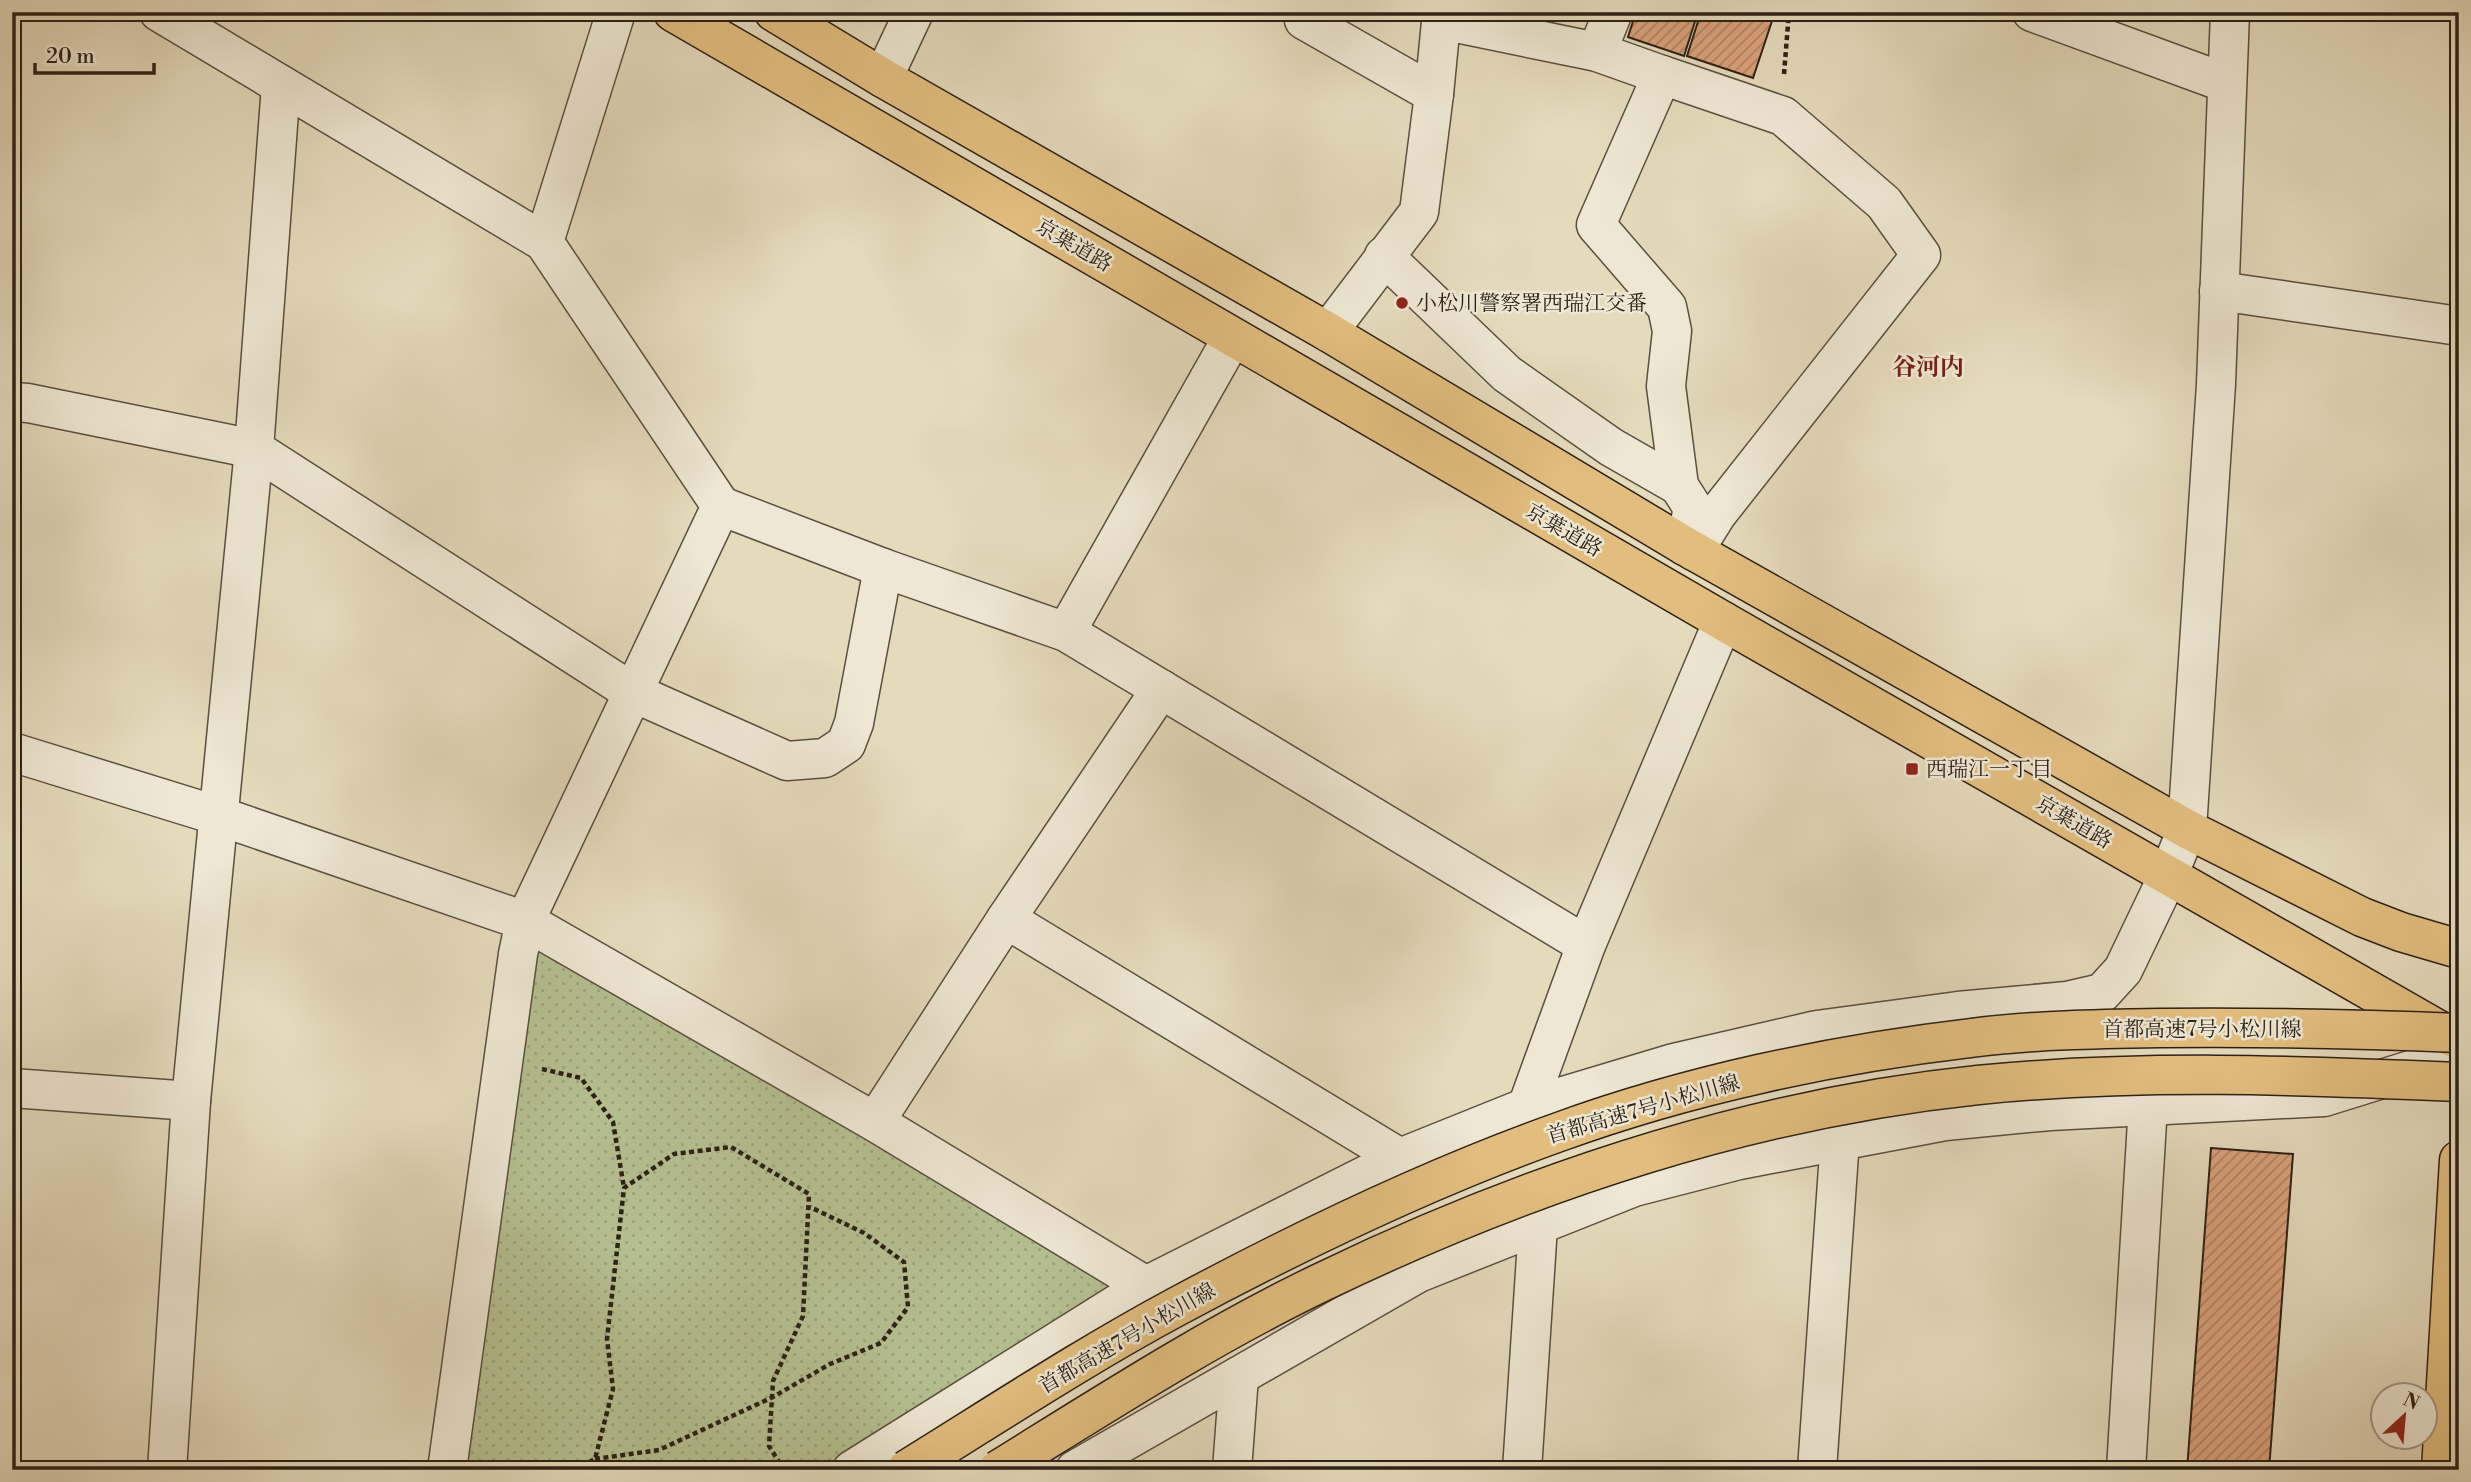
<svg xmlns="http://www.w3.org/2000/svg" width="2471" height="1482" font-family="'Libre Bodoni','Noto Serif JP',serif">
<defs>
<pattern id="green-dots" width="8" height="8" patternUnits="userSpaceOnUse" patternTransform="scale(1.75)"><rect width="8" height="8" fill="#b5bf90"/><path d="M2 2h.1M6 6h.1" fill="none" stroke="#9ca47b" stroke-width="1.8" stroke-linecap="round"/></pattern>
<pattern id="building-hatch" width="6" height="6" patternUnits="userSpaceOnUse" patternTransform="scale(1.75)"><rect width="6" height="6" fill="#daa17a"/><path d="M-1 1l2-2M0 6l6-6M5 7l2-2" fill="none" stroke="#b18363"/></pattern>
</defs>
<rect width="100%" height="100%" fill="#e4dabc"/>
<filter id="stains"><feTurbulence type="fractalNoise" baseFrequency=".00286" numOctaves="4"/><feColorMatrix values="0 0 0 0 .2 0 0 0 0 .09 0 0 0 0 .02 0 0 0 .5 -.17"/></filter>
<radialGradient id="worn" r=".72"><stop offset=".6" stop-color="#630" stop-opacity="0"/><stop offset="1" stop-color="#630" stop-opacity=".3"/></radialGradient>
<!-- green -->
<polygon fill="url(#green-dots)" stroke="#707054" stroke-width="2" points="530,936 1133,1288 831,1470 454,1470"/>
<!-- building -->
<g fill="url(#building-hatch)" stroke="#2c2117" stroke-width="2">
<polygon points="1636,12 1698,12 1684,56 1628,37"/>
<polygon points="1701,12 1775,12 1753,78 1687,56"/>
<polygon points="2211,1148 2293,1154 2269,1470 2187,1470"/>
</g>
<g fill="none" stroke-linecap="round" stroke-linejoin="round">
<defs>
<g id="minor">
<polyline points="159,12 544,242 721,506 525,921 518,954 447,1470"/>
<polyline points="2032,12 2226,83"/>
<polyline points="1304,20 1434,94"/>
<polyline points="1441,20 1597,52 1662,75 1596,225 1667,307 1672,331 1666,386 1679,486 1693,508 1685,546"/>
<polyline points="1597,52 1613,12"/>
<polyline points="1662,75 1783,116 1884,203 1921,255 1717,514 1694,551"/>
<polyline points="883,78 914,12"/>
<polyline points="544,242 616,12"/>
<polyline points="1384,256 1507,374 1611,447 1679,486"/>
<polyline points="2219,291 2459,326"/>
<polyline points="1328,332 1419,212 1434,94 1442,12"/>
<polyline points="12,402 28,403 254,449 632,692 787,761 825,758 846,744 854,723 883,568"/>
<polyline points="721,506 883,568 1066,632 1586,945"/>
<polyline points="1066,632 1232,338"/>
<polyline points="12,752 219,816 525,921 875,1122 1146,1286"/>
<polyline points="1006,919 1400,1158"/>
<polyline points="12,1088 191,1101"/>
<polyline points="1527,1107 1586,945 1723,621"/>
<polyline points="875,1122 1006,919 1161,689"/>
<polyline points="167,1470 191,1101 254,449 281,85"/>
<polyline points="852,1470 1146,1286 1400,1158 1527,1107 1674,1063 1817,1030 1958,1011 2067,1001 2102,993 2123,970 2168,876 2187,829 2216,384 2230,12"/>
<polyline points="1075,1470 1418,1273 1634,1187 1739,1160 1945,1121 2050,1111 2324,1097 2459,1055"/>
<polyline points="1232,1470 1239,1376"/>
<polyline points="1522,1470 1538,1226"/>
<polyline points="1817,1470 1840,1139"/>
<polyline points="2126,1470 2148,1105"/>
</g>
<polyline id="major" points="2441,1470 2459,1160"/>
<g id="highway">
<polyline points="673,12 1723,621 2451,1037"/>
<polyline points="774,12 883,78 1328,332 1685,546 2187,829 2362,917 2401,932 2459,949"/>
</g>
</defs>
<!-- minor casing -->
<use href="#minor" stroke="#5a4f40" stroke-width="41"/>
<!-- major casing -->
<use href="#major" stroke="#2c2117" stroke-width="41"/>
<!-- highway casing -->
<use href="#highway" stroke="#2c2117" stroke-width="41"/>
<!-- path -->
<g stroke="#2c2117" stroke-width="4.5" stroke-dasharray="5 3.5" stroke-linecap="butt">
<polyline points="1784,74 1789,12"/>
<polyline points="542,1069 581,1078 613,1122 624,1188"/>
<polyline points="595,1459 659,1450 773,1397 830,1364 881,1343 908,1307 904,1262 864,1233 810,1207"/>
<polyline points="574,1470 595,1459 613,1389 607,1339 624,1188 674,1154 731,1147 809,1194 803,1316 773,1381 769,1446 784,1470"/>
</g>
<!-- minor -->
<use href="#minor" stroke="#ede7d3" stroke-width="38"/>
<!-- major -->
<use href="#major" stroke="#e2bd7e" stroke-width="38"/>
<!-- highway -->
<use href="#highway" stroke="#e2bd7e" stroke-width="38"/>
<defs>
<g id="highway-bridge">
<path d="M906,1470C995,1415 1083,1357 1176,1307C1299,1241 1427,1179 1559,1132C1688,1085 1834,1054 1971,1038C2033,1030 2097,1029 2161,1028C2260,1027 2359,1029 2459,1033"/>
<path d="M998,1470C1103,1405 1208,1337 1320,1283C1527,1183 1748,1109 1978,1085C2138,1069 2298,1075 2459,1082"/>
</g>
</defs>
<!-- highway-bridge casing -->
<use href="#highway-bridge" stroke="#2c2117" stroke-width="41" stroke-linecap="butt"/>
<!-- highway-bridge -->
<use href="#highway-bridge" stroke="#e2bd7e" stroke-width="38"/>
</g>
<!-- markers -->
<g fill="#8f2418" stroke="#ede7d3" stroke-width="2.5">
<circle cx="1402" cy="303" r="7"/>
<rect x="1905" y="762" width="14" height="14" rx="3.5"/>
</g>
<g text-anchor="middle" stroke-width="5" stroke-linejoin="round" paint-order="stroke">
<!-- street labels -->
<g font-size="21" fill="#2c2117" stroke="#ede7d3">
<text transform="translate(1074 245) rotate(30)" y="7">京葉道路</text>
<text transform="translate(1564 530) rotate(30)" y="7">京葉道路</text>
<text transform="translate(2074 822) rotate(30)" y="7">京葉道路</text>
<text x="2202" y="1036">首都高速7号小松川線</text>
<text transform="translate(1643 1109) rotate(-16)" y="7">首都高速7号小松川線</text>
<text transform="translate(1127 1338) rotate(-30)" y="7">首都高速7号小松川線</text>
</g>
<!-- poi labels -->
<g font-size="21" fill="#2c2117" stroke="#ede7d3" text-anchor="start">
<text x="1416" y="310">小松川警察署西瑞江交番</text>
<text x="1926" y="776">西瑞江一丁目</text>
</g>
<!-- quarter labels -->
<g font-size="24" font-weight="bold" fill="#7a1f14" stroke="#ede7d3">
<text x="1928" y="375">谷河内</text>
</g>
</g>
<!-- margin -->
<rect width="2471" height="1482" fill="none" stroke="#e4dabc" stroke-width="42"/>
<rect x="14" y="14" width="2443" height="1454" fill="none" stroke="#2c2117" stroke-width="3.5"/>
<rect x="21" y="21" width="2429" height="1440" fill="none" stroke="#2c2117" stroke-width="2"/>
<!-- north arrow -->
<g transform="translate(2404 1416) rotate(26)"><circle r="33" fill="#ede7d3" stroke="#a09888" stroke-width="2"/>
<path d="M0-5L12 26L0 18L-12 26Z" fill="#8f2418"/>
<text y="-10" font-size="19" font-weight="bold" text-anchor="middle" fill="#2c2117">N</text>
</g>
<!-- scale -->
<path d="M35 63v10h119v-10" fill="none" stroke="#2c2117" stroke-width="3.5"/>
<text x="46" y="63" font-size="21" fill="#2c2117" stroke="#ede7d3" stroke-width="5" paint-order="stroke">20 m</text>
<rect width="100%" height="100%" filter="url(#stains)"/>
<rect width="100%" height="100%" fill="url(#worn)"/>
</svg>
